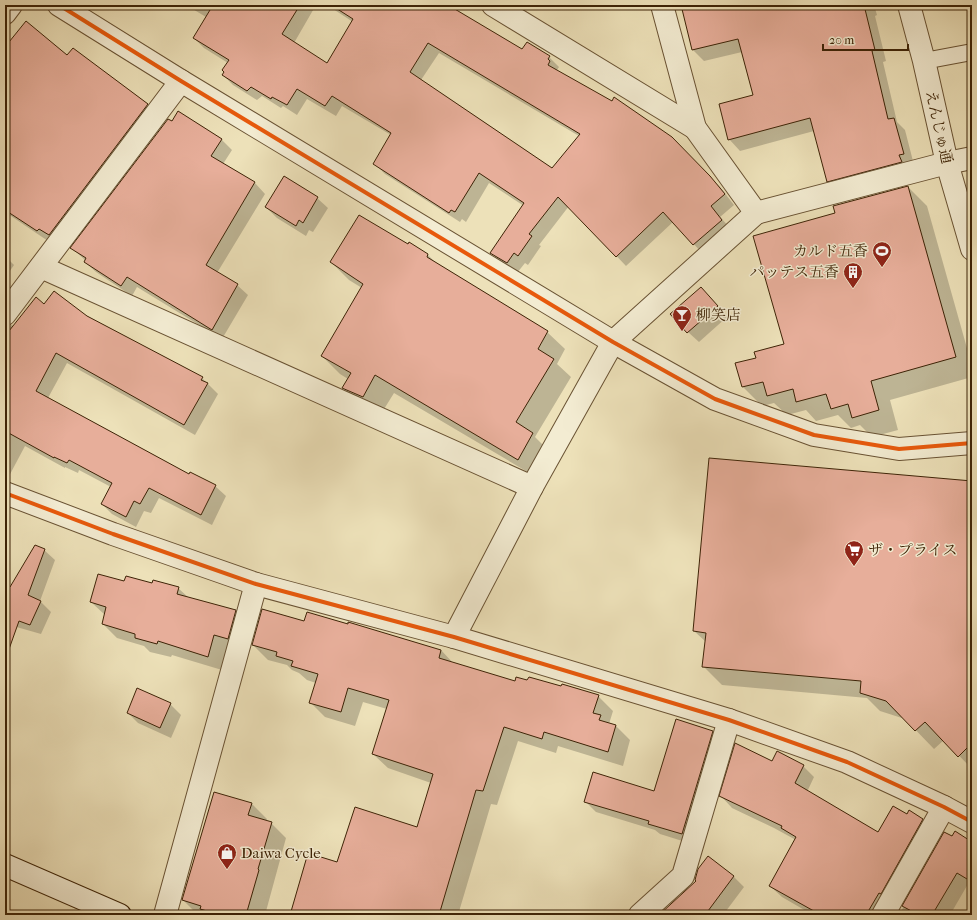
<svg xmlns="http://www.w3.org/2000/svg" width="977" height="920" font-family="'IM FELL French Canon','Noto Serif JP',serif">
<rect width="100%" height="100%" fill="#ede1b9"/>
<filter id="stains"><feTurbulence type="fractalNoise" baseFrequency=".005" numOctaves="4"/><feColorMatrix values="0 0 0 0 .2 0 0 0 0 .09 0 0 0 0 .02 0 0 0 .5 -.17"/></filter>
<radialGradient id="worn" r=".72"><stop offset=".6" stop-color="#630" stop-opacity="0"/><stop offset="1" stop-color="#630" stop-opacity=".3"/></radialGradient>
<!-- shadow -->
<g fill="#0003" fill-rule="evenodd">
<path d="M186,5H316L294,43L327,64L353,22L327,5H447L522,51L549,57L559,67L557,70L559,72L671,138L720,187L734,205L720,217L732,230L704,255L673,222L626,266L569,206L539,245L541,246L528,265L525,263L517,273L502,263L491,253L524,206L489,183L466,222L462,219L460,222L385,174L375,164L391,135L342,106L336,116L307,99L297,115L283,106L281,108L262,96L257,100L233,85L223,75L228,63L204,48L194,38L206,17ZM439,53L579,136L553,169L421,80Z"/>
<polygon points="682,5 874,5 877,15 875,16 886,61 883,62 897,122 905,130 914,165 839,192 828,181 814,131 740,151 729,139 754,96 742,52 704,61 693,50"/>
<polygon points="67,57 147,105 158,115 48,241 5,212 5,66"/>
<polygon points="178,112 222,140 232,150 223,164 255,183 265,194 217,273 237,285 248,295 222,339 137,287 132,296 96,272 85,262 86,261 72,248 172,122"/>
<polygon points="908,187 927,206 972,366 972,377 890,400 898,430 872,437 860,425 851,428 838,415 816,421 806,410 787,415 774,403 762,406 743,387 737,364 757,359 785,344 836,213"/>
<polygon points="317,198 328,208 313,232 309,230 306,236 277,218 266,207"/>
<polygon points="408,245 428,255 438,265 547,332 565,349 557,364 571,377 535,437 550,452 536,477 394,393 381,414 361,406 343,388 348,379 340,374 322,356 362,288 349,280 331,262"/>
<polygon points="5,256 14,265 5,278"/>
<polygon points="711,299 727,317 699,342 688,332"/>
<polygon points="45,305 87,316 202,378 218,394 195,435 67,363 48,398 189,475 215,486 226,496 212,525 159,498 151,513 144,511 136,527 112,514 102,504 111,487 79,470 78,473 65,467 65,468 25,446 8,478 5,476 5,327 12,325 14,327"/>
<polygon points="972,482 972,769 944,740 934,749 905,719 880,711 867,698 722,685 703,666 706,642 694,631"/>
<polygon points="44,550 55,560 40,601 51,612 41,634 13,626 5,620 5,585 10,588"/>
<polygon points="125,582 178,588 189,598 235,611 249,625 222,670 172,655 171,657 150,652 144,646 117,638 103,624 105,615 91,602"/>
<polygon points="305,622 441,650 454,664 516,682 598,696 613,711 609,724 616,726 630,740 623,766 558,746 556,753 518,741 497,805 491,804 458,915 291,915 338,863 418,828 431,783 388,768 373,754 387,709 363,702 355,726 325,717 310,702 316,683 307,680 299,673 292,670 287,665 268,660 253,645"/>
<polygon points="170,704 181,715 171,738 138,723 128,713"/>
<polygon points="712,732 723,743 692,844 660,834 655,830 596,812 585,801 655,792"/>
<polygon points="773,762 803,766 814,777 807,792 878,834 907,816 922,819 934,831 886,915 813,915 782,897 770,886 796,840 774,828 732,808 721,796"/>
<polygon points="252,804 267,819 266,821 271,823 286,838 265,915 198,915 183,900"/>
<polygon points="945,833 952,837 972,844 972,886 968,884 950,915 899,915"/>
<polygon points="708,857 734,877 744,887 723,915 660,915 697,881"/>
</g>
<!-- building -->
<g fill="#e7ae9a" stroke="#3d2306" fill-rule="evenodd">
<path d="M213,5H300L282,34L327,63L353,19L331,5H448L522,49L527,42L550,56L548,59L550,61L548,65L612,101L614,97L672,137L710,176L725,194L711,206L722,220L693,245L663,212L616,257L558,197L529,234L532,236L518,256L514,253L507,263L490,253L524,203L479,173L455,212L451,210L449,213L373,164L391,133L332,96L325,106L297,89L287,105L272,97L271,99L251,87L247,91L222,75L224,72L222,70L229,60L193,38ZM428,43L580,134L552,168L410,72Z"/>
<polygon points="681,5 864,5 875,50 872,51 888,119 894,118 904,154 899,155 902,162 827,182 810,118 728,140 719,104 753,95 738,39 692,50"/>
<polygon points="26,21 67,55 73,48 148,104 49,235 39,229 37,231 5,210 5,47"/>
<polygon points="178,111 222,139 211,156 255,182 206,265 238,284 212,330 127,277 121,286 84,262 86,258 70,248 168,119 172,121"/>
<polygon points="284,176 318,197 303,223 299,220 296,226 265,207"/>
<polygon points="908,186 956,357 871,381 879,410 852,418 848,404 831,409 826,394 796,402 793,389 767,396 763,382 742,387 735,363 756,358 754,352 784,344 753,236 835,213 833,206"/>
<polygon points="359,215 408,244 409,242 428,254 427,257 548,331 538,349 554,359 516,422 533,433 518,460 375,375 363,397 342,388 351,373 321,356 363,284 330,262"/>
<polygon points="701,287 718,306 687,333 670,314"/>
<polygon points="54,291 87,316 203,377 201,380 208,383 184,425 56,353 36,391 189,474 190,472 216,485 201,515 149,488 140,504 134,501 126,517 101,504 112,483 69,460 67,463 54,457 54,458 5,431 5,336 36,297 44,304"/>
<polygon points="709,458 972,481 972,743 958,757 925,722 915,731 886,701 860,693 861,681 702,667 706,633 693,631"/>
<polygon points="35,545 45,549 28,595 41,601 30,625 19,621 8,652 5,651 5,585 10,587"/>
<polygon points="98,574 124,581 126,576 152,583 153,580 179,587 177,594 236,610 228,639 214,635 208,657 158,641 157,644 135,638 135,634 102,624 106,607 90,602"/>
<polygon points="262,609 304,621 307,612 348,624 348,622 441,650 439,658 515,681 516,677 527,680 529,677 561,686 562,684 599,695 593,713 601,715 599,720 616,725 608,752 544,732 542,739 504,727 483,791 476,790 439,915 290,915 308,853 337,862 355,807 417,827 433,774 372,754 389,700 348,688 341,712 309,703 318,674 291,666 293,661 276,656 277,652 252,645"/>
<polygon points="137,688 171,703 160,728 127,713"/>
<polygon points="676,719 713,731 682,834 648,824 649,821 584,802 593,772 654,791"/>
<polygon points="735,743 772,761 777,751 804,765 795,783 878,832 893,806 907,814 909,810 923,819 881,894 879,893 866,915 821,915 769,886 796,837 781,828 782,826 719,796"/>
<polygon points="214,792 252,803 248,815 272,822 258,869 259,870 246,915 221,915 200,909 201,906 182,900"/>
<polygon points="955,831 972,842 972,882 957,873 932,915 919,915 902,906 944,832 952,836"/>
<polygon points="708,856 734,876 705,915 659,915 696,881 695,880 698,869"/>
</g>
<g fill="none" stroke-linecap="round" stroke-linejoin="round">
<defs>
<polyline id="service" points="924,61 972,52"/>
<g id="minor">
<polyline points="493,5 695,128"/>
<polyline points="5,13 11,5"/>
<polyline points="756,213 947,163 972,158"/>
<polyline points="41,267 532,487"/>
<polyline points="5,314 181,81"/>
<polyline points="5,493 113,534 256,584 454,637 729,720 847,762 944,807 972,822"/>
<polyline points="454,637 532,487 613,342 756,213 695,128 662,5"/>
<polyline points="165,915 256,584"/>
<polyline points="640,915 683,876 729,720"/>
<polyline points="883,915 944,807"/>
</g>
<g id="tertiary">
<polyline points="59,5 181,81 613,342 715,399 814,435 899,449 972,443"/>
<polyline points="909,5 924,61 947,163 972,249"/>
</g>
<polyline id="secondary" points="5,865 120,915"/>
</defs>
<!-- service casing -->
<use href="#service" stroke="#695233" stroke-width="18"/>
<!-- minor casing -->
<use href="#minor" stroke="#695233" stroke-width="24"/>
<!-- tertiary casing -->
<use href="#tertiary" stroke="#695233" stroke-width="24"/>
<!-- secondary casing -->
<use href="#secondary" stroke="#3d2306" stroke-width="24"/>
<!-- service -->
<use href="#service" stroke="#f3ecd2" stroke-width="16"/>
<!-- minor -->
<use href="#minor" stroke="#f3ecd2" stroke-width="22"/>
<!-- tertiary -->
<use href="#tertiary" stroke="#f3ecd2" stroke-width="22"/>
<!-- secondary -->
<use href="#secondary" stroke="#f3ecd2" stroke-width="22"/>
<defs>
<g id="cycleway">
<polyline points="59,5 181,81 613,342 715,399 814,435 899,449 972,443"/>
<polyline points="5,493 113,534 256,584 454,637 729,720 847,762 944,807 972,822"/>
</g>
</defs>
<!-- cycleway casing -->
<use href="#cycleway" stroke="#f3ecd2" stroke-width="6"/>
<!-- cycleway -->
<use href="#cycleway" stroke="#e8590c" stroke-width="4"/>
</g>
<!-- icons -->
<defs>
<symbol id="stadium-pin" viewBox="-11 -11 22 30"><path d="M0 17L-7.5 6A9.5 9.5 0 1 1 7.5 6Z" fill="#8f2418" stroke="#f3ecd2"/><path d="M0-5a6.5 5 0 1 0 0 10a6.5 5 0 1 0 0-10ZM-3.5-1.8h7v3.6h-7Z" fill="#fff"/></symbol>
<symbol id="building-pin" viewBox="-11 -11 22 30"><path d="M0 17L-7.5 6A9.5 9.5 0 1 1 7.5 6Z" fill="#8f2418" stroke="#f3ecd2"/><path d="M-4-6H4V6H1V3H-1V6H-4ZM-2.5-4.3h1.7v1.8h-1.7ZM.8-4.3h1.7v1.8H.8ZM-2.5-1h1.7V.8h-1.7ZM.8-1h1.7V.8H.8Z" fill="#fff"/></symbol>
<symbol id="bar-pin" viewBox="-11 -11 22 30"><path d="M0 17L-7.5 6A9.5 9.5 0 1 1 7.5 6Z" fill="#8f2418" stroke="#f3ecd2"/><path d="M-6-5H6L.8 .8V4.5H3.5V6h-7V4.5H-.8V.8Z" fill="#fff"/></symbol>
<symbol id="supermarket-pin" viewBox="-11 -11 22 30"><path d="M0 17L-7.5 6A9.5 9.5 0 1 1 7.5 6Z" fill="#8f2418" stroke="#f3ecd2"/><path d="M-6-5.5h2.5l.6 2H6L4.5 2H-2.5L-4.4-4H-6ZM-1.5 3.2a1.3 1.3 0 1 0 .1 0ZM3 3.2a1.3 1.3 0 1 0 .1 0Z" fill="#fff"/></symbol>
<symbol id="shop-pin" viewBox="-11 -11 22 30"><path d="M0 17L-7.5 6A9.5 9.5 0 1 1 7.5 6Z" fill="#8f2418" stroke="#f3ecd2"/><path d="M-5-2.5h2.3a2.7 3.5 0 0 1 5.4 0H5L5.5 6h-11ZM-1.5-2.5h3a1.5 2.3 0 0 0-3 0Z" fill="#fff"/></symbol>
</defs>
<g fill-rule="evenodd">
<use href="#stadium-pin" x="871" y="240" width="22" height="30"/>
<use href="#building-pin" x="842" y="261" width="22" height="30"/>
<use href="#bar-pin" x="671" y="304" width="22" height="30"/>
<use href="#supermarket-pin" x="843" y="539" width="22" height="30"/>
<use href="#shop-pin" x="216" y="842" width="22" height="30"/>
</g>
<g text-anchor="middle" stroke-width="3" stroke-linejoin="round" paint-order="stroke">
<!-- street labels -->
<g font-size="15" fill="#3d2306" stroke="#f3ecd2">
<text transform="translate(939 127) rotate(77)" y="5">えんじゅ通</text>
</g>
<!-- poi labels -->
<g font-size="15" fill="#3d2306" stroke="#f3ecd2" text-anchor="start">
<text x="868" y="256" text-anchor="end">カルド五香</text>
<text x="839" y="277" text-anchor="end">パッテス五香</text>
<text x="696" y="320">柳笑店</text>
<text x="868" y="555">ザ・プライス</text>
<text x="241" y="858">Daiwa Cycle</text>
</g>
</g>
<!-- margin -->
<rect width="977" height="920" fill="none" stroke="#ede1b9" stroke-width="20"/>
<rect x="6" y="6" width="965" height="908" fill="none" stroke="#3d2306" stroke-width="2"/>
<rect x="10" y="10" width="957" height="900" fill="none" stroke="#3d2306"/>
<!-- scale -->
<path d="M823 44v6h85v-6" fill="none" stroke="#3d2306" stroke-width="2"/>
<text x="829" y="44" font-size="12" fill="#3d2306" stroke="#f3ecd2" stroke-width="3" paint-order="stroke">20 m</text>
<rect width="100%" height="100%" filter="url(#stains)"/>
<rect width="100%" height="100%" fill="url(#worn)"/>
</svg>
